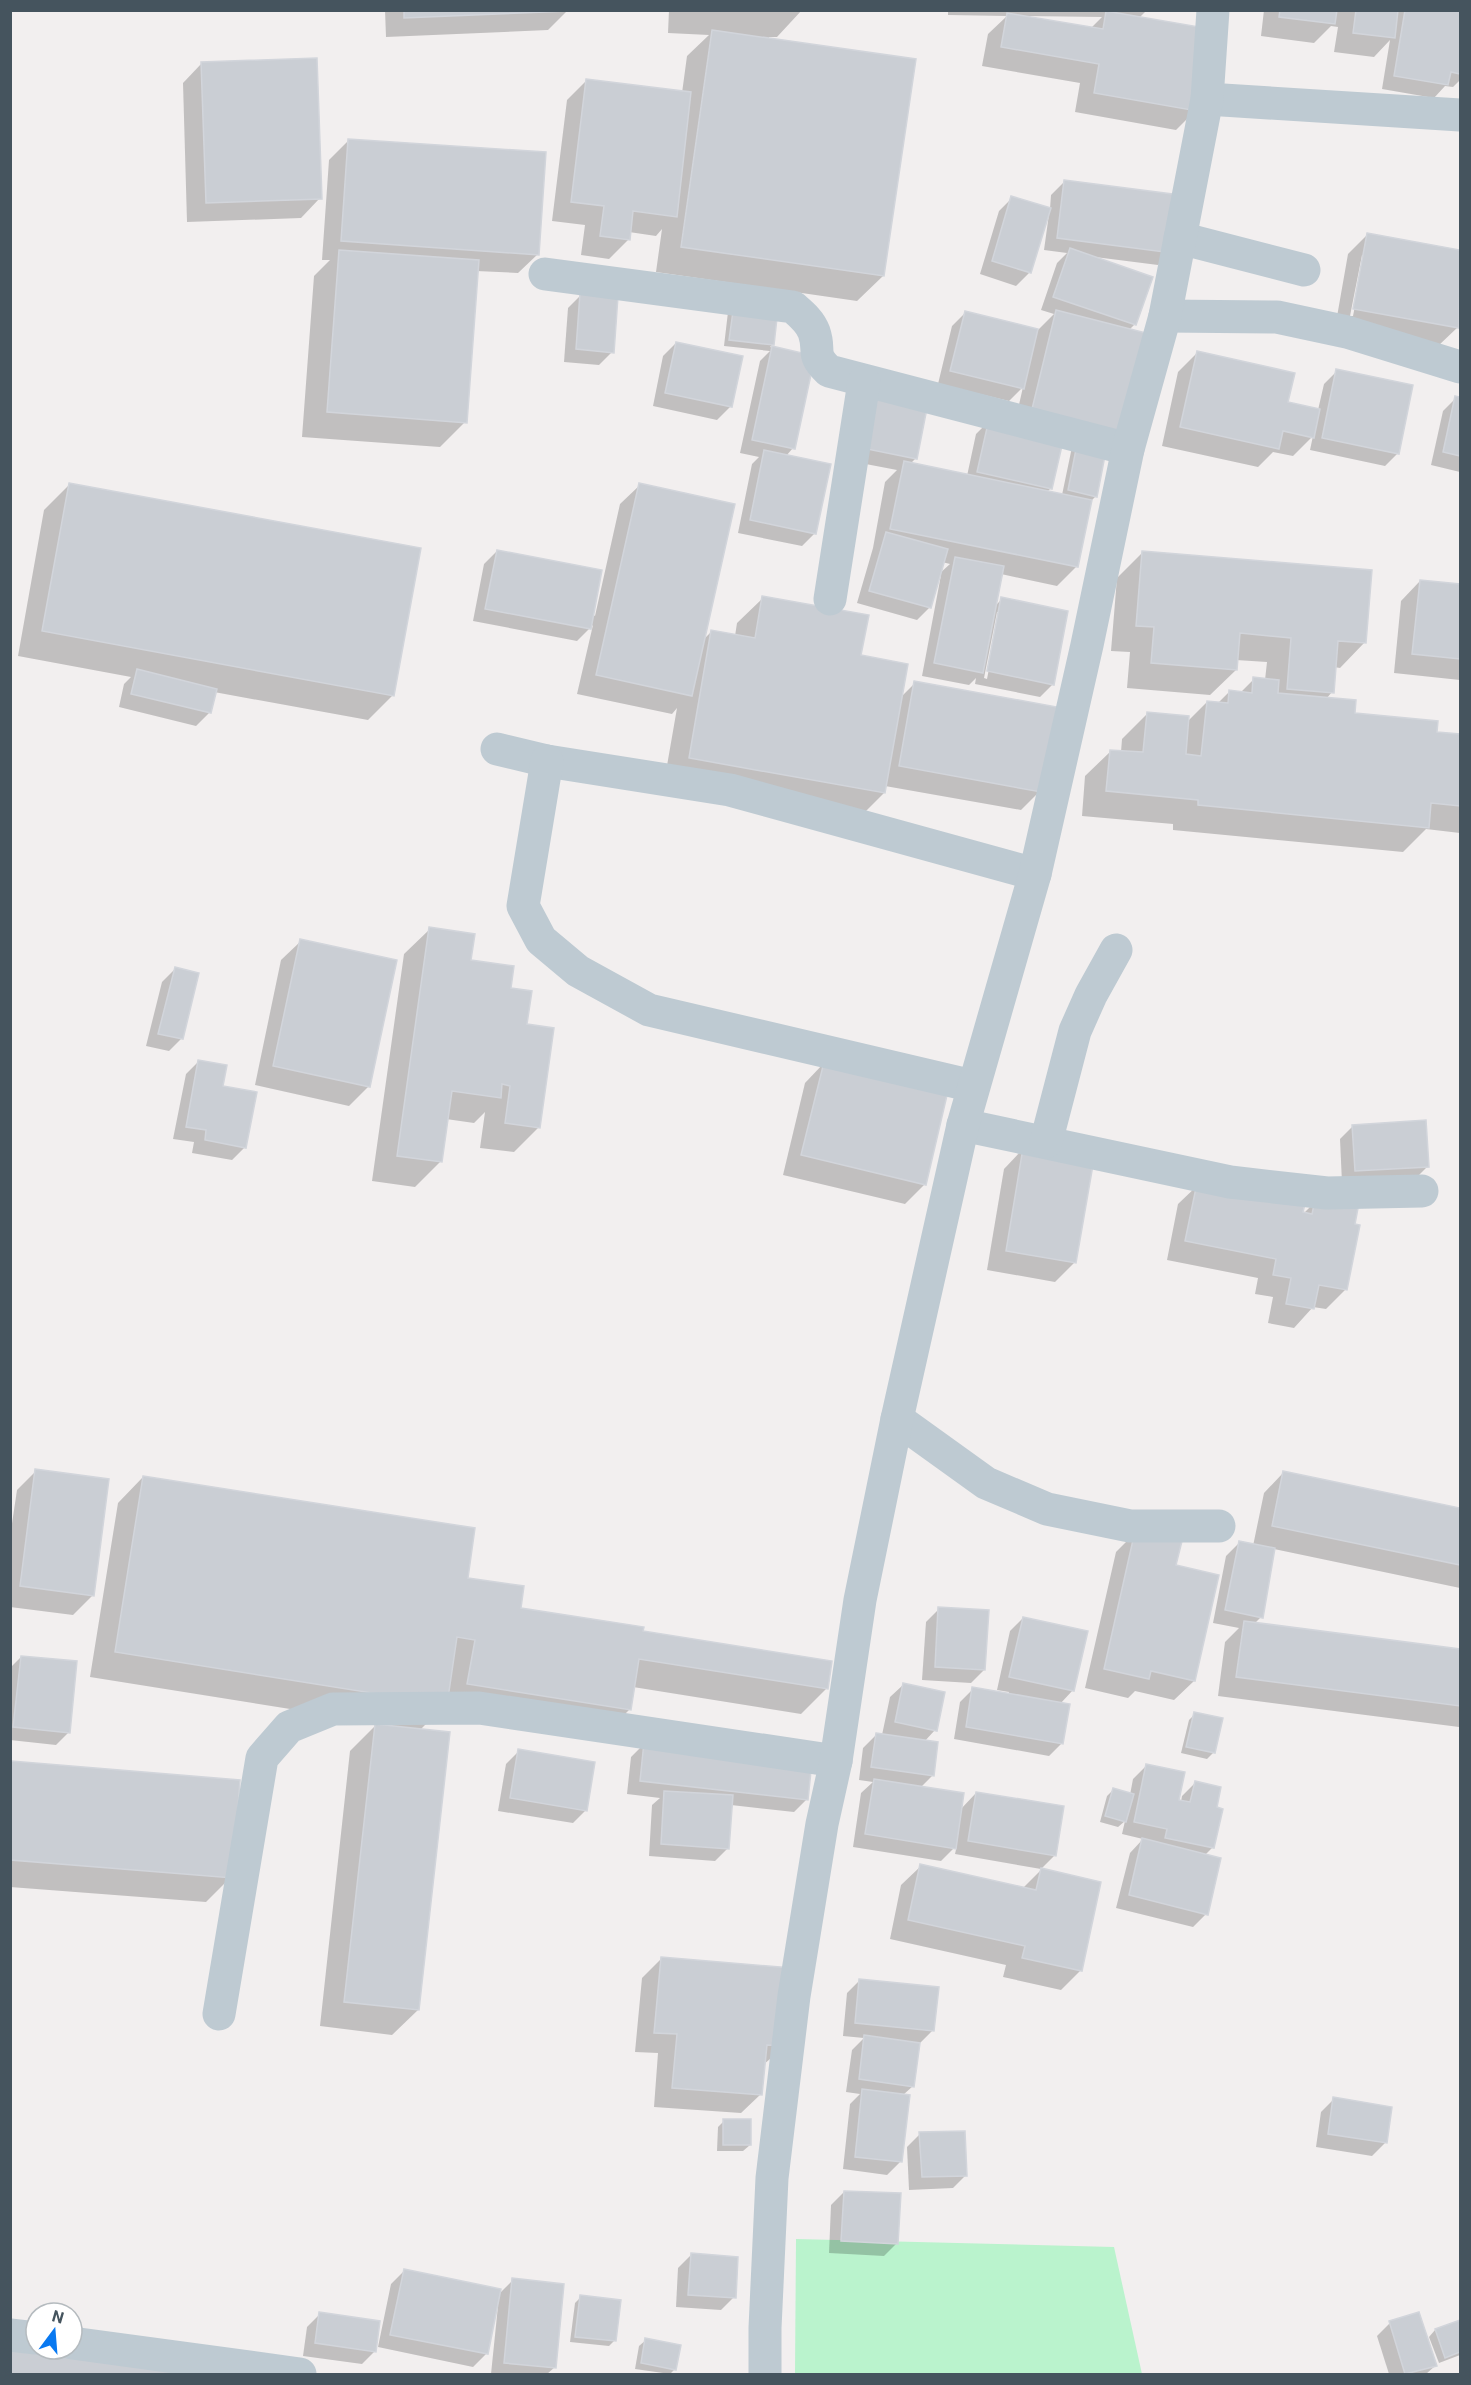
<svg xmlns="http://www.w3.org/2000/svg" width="1471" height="2385" font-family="Roboto,sans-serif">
<rect width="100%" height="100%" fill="#f2efef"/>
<!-- green -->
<polygon fill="#baf3cd" points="796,2239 1114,2247 1142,2374 795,2374"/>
<!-- shadow -->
<g fill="#0003" fill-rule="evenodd">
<polygon points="385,10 567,11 548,30 386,37"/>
<polygon points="669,10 802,10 777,37 769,37 769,39 883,276 857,301 656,272 662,229 656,236 629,232 629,239 609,259 581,255 585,225 552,221 567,100 586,81 682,93 687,56 709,35 668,33"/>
<path d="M948,10H1147L1139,18L1196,110L1176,130L1075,112L1080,83L982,66L988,34L1007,16L948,15ZM1024,16L1102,17L1090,29L1024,18Z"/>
<polygon points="1264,10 1460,10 1457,30 1460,31 1460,80 1453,87 1445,86 1434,98 1382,89 1390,40 1374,57 1334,52 1338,27 1331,26 1314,43 1261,36"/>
<polygon points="202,63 320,198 301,218 187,222 183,83"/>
<polygon points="349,140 538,254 518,273 476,271 465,422 440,447 302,437 314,276 330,260 322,260 329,160"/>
<path d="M1064,182L1171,252L1158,265L1095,257L1135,324L1129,330L1096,496L1090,502L1077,566L1057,586L1001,574L994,607L1002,599L1053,684L1040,697L975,684L976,678L969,685L922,676L941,575H939L930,607L917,620L857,603L873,548L885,482L897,470L850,461L861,407L916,458L910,464L967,476L976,434L989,421L1014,427L1023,387L1009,401L938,384L952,326L965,313L1035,333L1054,314L1041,310L1057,263L1067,253L1044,250L1049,214H1047L1029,273L1016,286L980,274L999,211L1012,198L1050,209L1051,195ZM1061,441L1072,447L1062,495L1047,492L1051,488ZM942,562L950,564L939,574ZM997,612H1000L987,679L984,678Z"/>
<path d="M1368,234L1460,251V313L1458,327L1438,346L1335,328L1348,254ZM1362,255H1365L1353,316H1350Z"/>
<polygon points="581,295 612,352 599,365 564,362 568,308"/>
<polygon points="728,312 773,344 770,347 813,357 793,448 786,456 815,533 802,546 738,533 752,464 759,457 740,453 760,361 770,351 724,346"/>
<polygon points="676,343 730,407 717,420 653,406 663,356"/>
<polygon points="1197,353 1287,403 1318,410 1324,384 1337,371 1398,453 1385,466 1310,450 1313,436 1293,456 1273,452 1258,467 1162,446 1178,372"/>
<polygon points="1456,398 1460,399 1460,472 1431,465 1443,411"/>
<polygon points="69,485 393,695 368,720 214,692 209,713 196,726 119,707 124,684 131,677 18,656 44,510"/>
<polygon points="640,485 703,640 712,631 735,636 737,623 763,598 860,657 901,697 915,683 1040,791 1021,810 885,786 884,793 859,818 664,783 677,708 672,714 577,694 593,625 577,641 473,621 484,564 497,551 595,616 620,504"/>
<polygon points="1142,553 1365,642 1340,668 1334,667 1332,692 1326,699 1354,714 1436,733 1460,736 1460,833 1426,829 1403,852 1173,830 1173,824 1082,816 1085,776 1111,751 1121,752 1122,739 1148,713 1187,722 1207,702 1217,704 1229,692 1240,693 1254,679 1265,680 1267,662 1236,660 1236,670 1210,695 1127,688 1130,652 1111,651 1117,578"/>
<polygon points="1420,581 1460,585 1460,680 1394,673 1401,601"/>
<polygon points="430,929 510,990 525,1025 539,1127 514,1152 480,1148 485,1112 474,1123 446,1119 440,1162 415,1187 372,1181 404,954"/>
<polygon points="301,941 369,1086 349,1106 255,1085 281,960"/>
<polygon points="175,969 182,1038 169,1051 146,1046 162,982"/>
<polygon points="199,1061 221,1087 245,1147 232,1160 192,1153 194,1142 173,1139 186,1074"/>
<polygon points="824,1063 925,1184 905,1204 783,1175 805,1083"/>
<polygon points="1353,1126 1428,1166 1415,1179 1342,1183 1340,1139"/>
<polygon points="1023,1149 1075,1262 1055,1282 987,1270 1004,1169"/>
<polygon points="1198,1185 1301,1216 1315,1202 1345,1290 1326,1309 1313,1307 1294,1328 1268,1323 1273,1297 1255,1294 1258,1278 1167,1260 1178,1204"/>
<polygon points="36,1471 93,1595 73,1615 10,1607 10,1537 17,1490"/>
<polygon points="1283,1473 1460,1509 1460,1588 1274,1549 1261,1617 1254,1624 1460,1651 1460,1725 1459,1727 1218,1696 1225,1642 1239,1628 1213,1623 1226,1556 1239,1543 1253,1546 1264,1493"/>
<polygon points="143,1477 466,1579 519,1609 641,1632 827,1688 801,1714 633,1687 630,1709 605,1734 442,1708 420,1730 418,2010 392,2035 320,2026 350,1751 378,1723 90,1677 118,1503"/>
<polygon points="1136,1532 1194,1681 1174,1700 1135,1691 1128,1698 1085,1688 1116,1552"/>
<polygon points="939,1609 984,1670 971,1683 922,1680 926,1622"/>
<polygon points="1023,1618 1073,1690 1060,1704 1062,1743 1049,1756 954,1739 960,1702 973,1689 1008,1695 1009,1692 997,1690 1010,1631"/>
<polygon points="21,1657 69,1732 56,1745 10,1740 10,1668"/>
<polygon points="903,1685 935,1730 924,1742 932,1776 920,1788 960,1810 976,1793 1054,1856 1041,1869 955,1854 957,1845 941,1861 853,1847 861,1793 873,1782 859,1780 863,1748 876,1735 882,1735 890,1697"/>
<polygon points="1195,1714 1221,1719 1213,1753 1207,1759 1181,1753 1189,1720"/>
<polygon points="644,1744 807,1799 794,1812 731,1805 728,1848 715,1861 649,1856 652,1805 660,1798 627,1794 631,1757"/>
<polygon points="519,1751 586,1810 573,1823 498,1811 506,1764"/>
<polygon points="10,1763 11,1763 231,1877 206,1902 10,1887"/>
<polygon points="1146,1766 1177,1801 1181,1802 1182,1796 1195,1783 1215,1808 1213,1847 1205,1855 1206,1914 1193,1927 1116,1908 1130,1853 1143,1839 1122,1834 1125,1821 1118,1827 1100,1822 1107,1796 1113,1790 1130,1795 1133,1779"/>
<polygon points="921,1866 1023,1888 1041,1870 1080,1971 1061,1990 1003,1977 1006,1965 890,1939 901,1885"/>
<polygon points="661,1959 785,2046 763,2065 761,2094 741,2113 654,2107 658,2053 635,2052 642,1978"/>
<polygon points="860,1980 933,2030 920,2043 913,2086 903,2095 900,2162 887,2175 843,2169 850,2104 860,2094 846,2092 852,2050 864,2038 843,2036 847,1993"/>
<polygon points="1334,2099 1385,2143 1372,2156 1316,2147 1321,2112"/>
<polygon points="724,2121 750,2145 743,2151 717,2151 718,2127"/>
<polygon points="920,2134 966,2175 953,2188 909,2190 907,2147"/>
<polygon points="844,2192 897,2243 884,2256 829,2253 831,2205"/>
<polygon points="691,2255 734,2297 721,2310 676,2307 678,2268"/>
<polygon points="404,2271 499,2294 513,2280 555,2367 547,2374 491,2374 498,2306 496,2306 486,2354 473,2367 378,2347 391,2284"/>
<polygon points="581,2297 615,2340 609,2346 570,2342 575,2303"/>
<polygon points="320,2314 375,2351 362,2364 303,2356 307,2327"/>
<polygon points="1460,2321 1460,2355 1439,2363 1429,2337 1435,2330"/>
<polygon points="1390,2323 1435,2366 1426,2374 1389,2374 1377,2336"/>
<polygon points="646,2340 675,2369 670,2374 635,2369 639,2346"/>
<polygon points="10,2346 263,2374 10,2374"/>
</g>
<!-- building -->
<g fill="#caced4" stroke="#d2d5db" stroke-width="1.5">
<polygon points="404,10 569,10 569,11 404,18"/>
<polygon points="1280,10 1337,10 1335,24 1279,17"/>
<polygon points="1356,10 1398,10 1395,38 1353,33"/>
<polygon points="1405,10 1460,10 1460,74 1451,72 1448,85 1394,76"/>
<polygon points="1106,11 1211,29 1197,111 1094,93 1099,64 1001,47 1007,13 1103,29"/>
<polygon points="712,30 916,59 884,276 681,247"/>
<polygon points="317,58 322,199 206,203 201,62"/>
<polygon points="586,79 691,92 677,217 633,211 630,240 600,236 604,206 571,202"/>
<polygon points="348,139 546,152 539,255 341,241"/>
<polygon points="1064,180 1180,195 1172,253 1057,238"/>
<polygon points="1011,196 1051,208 1031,273 992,261"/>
<polygon points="1367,233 1460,250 1459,328 1353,309"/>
<polygon points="1070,248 1153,277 1136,325 1053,297"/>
<polygon points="339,250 479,260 467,423 327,412"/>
<polygon points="580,293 618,296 614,353 576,349"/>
<polygon points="734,304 778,309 774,345 729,340"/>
<polygon points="1056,310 1150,334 1125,433 1032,409"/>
<polygon points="965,311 1038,329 1024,389 950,371"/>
<polygon points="676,342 743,356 732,407 665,393"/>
<polygon points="772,346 815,356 795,449 752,440"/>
<polygon points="1197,351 1295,373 1288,402 1320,409 1314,438 1283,431 1279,449 1180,427"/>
<polygon points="1336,369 1413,385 1399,454 1322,438"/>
<polygon points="873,392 928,403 917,459 862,448"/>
<polygon points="1455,396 1460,397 1460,456 1443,452"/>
<polygon points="989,419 1064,437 1052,489 977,472"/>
<polygon points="1078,439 1107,445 1097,497 1068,490"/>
<polygon points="764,450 831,464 816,534 750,520"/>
<polygon points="904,461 1092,500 1078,567 890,529"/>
<polygon points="69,483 421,548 394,696 42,631"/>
<polygon points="639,483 735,504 692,696 596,675"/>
<polygon points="886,532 948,549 931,608 869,591"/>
<polygon points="497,550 602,570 591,629 485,609"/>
<polygon points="1142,551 1372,570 1366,643 1338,641 1334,693 1287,689 1291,638 1240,633 1237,670 1151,663 1154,627 1136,626"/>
<polygon points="955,557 1004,566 983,673 934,663"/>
<polygon points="1420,580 1460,584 1460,659 1412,654"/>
<polygon points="762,596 869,615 861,655 908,664 885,793 689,758 711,630 755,638"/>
<polygon points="1001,597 1068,611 1054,685 987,671"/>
<polygon points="137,669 217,689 211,713 131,694"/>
<polygon points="1253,677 1279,680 1278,693 1356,700 1355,713 1438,721 1437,732 1460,734 1460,806 1431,803 1429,828 1198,805 1198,800 1106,791 1110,750 1143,752 1147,712 1189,716 1186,754 1201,756 1207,701 1228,703 1229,690 1252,693"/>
<polygon points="914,681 1057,707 1041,792 899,766"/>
<polygon points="429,927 475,934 471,960 514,966 511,988 532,991 527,1024 554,1028 540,1128 505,1123 510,1086 502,1084 501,1098 452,1091 442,1162 397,1156"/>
<polygon points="300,939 397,960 370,1087 273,1066"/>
<polygon points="175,967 199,973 183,1039 158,1034"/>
<polygon points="198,1060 227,1065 223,1086 257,1092 246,1148 205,1140 206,1130 186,1127"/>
<polygon points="824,1062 948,1091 926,1185 801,1155"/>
<polygon points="1426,1120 1429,1167 1355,1171 1352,1125"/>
<polygon points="1023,1148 1094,1159 1076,1263 1006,1251"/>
<polygon points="1197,1183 1305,1204 1303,1212 1312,1214 1315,1200 1358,1208 1355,1224 1360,1225 1347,1290 1319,1285 1314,1309 1286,1304 1291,1278 1273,1275 1276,1259 1185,1241"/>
<polygon points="35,1469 109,1479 94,1596 20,1586"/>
<polygon points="1283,1471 1460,1508 1460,1565 1272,1526"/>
<polygon points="143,1476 475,1528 468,1578 524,1586 521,1608 644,1627 643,1631 832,1661 828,1689 639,1659 631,1710 467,1684 475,1640 457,1637 447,1705 115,1652"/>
<polygon points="1135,1531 1182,1541 1176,1565 1219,1575 1195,1681 1151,1671 1149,1679 1104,1669"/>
<polygon points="1239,1541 1275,1548 1263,1618 1225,1610"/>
<polygon points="938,1607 989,1610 985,1670 935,1667"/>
<polygon points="1023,1617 1088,1631 1074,1691 1009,1677"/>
<polygon points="1244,1621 1460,1649 1460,1706 1236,1677"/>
<polygon points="21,1656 77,1661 70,1733 13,1727"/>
<polygon points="903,1683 945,1692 937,1731 895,1722"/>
<polygon points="972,1687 1070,1704 1063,1744 966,1727"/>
<polygon points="1194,1712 1223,1718 1215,1753 1186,1747"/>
<polygon points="375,1724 450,1732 419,2010 344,2002"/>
<polygon points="876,1733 938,1742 934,1776 871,1767"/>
<polygon points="644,1742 812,1761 808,1800 640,1781"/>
<polygon points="518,1749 595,1762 587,1811 510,1798"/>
<polygon points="11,1761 240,1780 233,1878 10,1860"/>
<polygon points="1146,1764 1185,1772 1179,1800 1190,1802 1195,1781 1221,1787 1217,1807 1223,1809 1214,1848 1165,1838 1167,1829 1134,1822"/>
<polygon points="874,1779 964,1793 956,1849 865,1834"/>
<polygon points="1113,1788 1134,1794 1126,1822 1105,1816"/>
<polygon points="664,1791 733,1795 729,1849 661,1844"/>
<polygon points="976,1792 1064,1806 1056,1856 968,1841"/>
<polygon points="1142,1838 1221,1858 1208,1915 1129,1895"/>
<polygon points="920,1864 1036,1890 1041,1868 1101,1882 1082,1971 1022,1958 1025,1946 908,1920"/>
<polygon points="661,1957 792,1968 786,2046 767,2045 762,2095 672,2088 677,2034 654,2033"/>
<polygon points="859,1979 939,1987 934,2031 855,2023"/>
<polygon points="864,2035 920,2043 914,2087 859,2079"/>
<polygon points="862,2089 910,2095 902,2162 855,2157"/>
<polygon points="1333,2097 1392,2107 1387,2143 1328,2134"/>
<rect x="723" y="2119" width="28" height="26"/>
<polygon points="965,2131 967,2176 922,2177 919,2132"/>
<polygon points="844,2191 901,2193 898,2244 841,2241"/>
<polygon points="691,2253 738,2257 736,2298 688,2295"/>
<polygon points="404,2269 501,2289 488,2354 390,2335"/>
<polygon points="512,2278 564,2284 556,2368 504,2363"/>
<polygon points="580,2295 621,2300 616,2341 575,2337"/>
<polygon points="319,2312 380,2321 376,2352 315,2343"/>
<polygon points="1419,2312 1437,2366 1405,2374 1389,2321"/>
<polygon points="1460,2320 1460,2352 1445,2358 1435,2329"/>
<polygon points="645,2338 681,2345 676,2370 641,2363"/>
<polygon points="10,2344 36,2349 277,2374 10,2374"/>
</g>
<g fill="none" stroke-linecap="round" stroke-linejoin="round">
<!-- minor -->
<g stroke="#becad2" stroke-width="33">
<polyline points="1207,99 1460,115"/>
<polyline points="1180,238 1304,270"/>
<path d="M545,274L793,307C801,314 810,321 814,332C821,352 810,353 829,371L1128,449"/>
<polyline points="1165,316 1277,317 1347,332 1460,367"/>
<polyline points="830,599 864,382"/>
<polyline points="497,749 547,761 730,790 1035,874"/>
<polyline points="547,761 523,906 541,940 578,971 649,1010 973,1086"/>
<polyline points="963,1125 1230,1182 1327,1193 1422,1191"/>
<polyline points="1046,1142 1075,1031 1091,995 1116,950"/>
<polyline points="897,1419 986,1483 1047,1509 1130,1526 1219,1526"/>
<polyline points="219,2014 262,1758 289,1727 333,1709 479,1708 836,1761"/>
<polyline points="10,2335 36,2338"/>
<polyline points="72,2343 300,2374"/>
<polyline points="765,2374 765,2328 772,2178 794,1996 822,1824 836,1761 860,1600 897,1419 963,1125 1035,874 1087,645 1128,449 1165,316 1207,99 1213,10"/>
</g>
</g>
<!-- border -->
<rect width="1471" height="2385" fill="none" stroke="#45545e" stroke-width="24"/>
<!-- north arrow -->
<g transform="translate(54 2331) rotate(16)"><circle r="28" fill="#ffffff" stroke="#b5bbbf" stroke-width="1.5"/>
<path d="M0-4.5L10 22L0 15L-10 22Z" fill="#0979f1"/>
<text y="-9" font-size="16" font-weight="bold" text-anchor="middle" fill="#45545e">N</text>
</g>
</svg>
